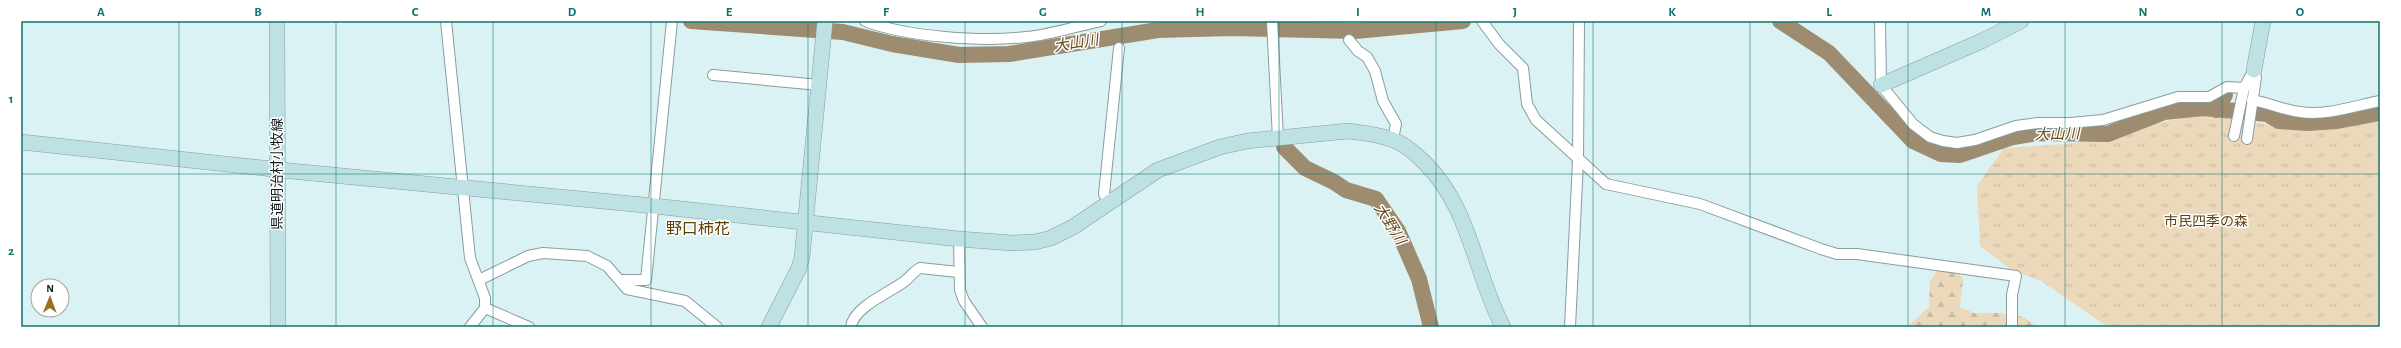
<svg xmlns="http://www.w3.org/2000/svg" width="2401" height="348" font-family="'Alegreya Sans','Noto Sans JP',sans-serif">
<defs>
<pattern id="forest-firs" width="22" height="20" patternUnits="userSpaceOnUse"><rect width="22" height="20" fill="#ecd9bc"/><path d="M5 1l3.5 6h-7zM16 11l3.5 6h-7z" fill="#cabaa1"/></pattern>
<pattern id="park-tufts" width="24" height="20" patternUnits="userSpaceOnUse"><rect width="24" height="20" fill="#ecd9bc"/><path d="M3 7l-1-3M5 7V3M7 7l1-3M15 17l-1-3M17 17v-4M19 17l1-3" fill="none" stroke="#cabaa1"/></pattern>
</defs>
<rect width="100%" height="100%" fill="#dbf2f4"/>
<!-- forest -->
<polygon fill="url(#forest-firs)" points="1937,270 1957,271 1963,279 1960,307 1974,313 2001,313 2024,317 2037,327 1907,327 1929,307 1930,282"/>
<!-- park -->
<polygon fill="url(#park-tufts)" points="2206,114 2293,129 2336,125 2380,118 2380,327 2108,327 2041,281 2010,269 1980,246 1977,186 2004,148 2066,144 2107,139 2133,127"/>
<g fill="none" stroke-linecap="round" stroke-linejoin="round">
<!-- river -->
<g stroke="#9e8c71" stroke-width="16">
<polyline points="691,21 843,32 892,44 959,55 1009,54 1158,30 1232,28 1355,31 1463,21"/>
<polyline points="1780,21 1829,53 1913,141 1941,154 1960,155 2013,137 2038,133 2108,134 2164,112 2203,108 2267,114 2279,121 2307,123 2337,121 2380,113"/>
<polyline points="2216,110 2225,95"/>
<polyline points="1284,147 1305,168 1334,182 1346,190 1376,199 1398,231 1419,279 1431,327"/>
</g>
<defs>
<g id="street">
<polyline points="446,21 470,258 485,298 485,308 470,327"/>
<path d="M865,21C906,37 982,42 1026,37C1051,35 1076,26 1101,21"/>
<polyline points="1272,21 1278,138"/>
<polyline points="1482,21 1499,44 1523,68 1527,104 1536,120 1606,184 1700,204 1821,249 1837,254 1857,254 2016,276 2012,295 2012,327"/>
<polyline points="1880,21 1881,85 1913,124 1930,137 1943,141 1957,143 1975,140 2016,126 2038,123 2070,123 2103,120 2178,97 2209,97 2227,87 2244,88"/>
<polyline points="1349,40 1358,51 1367,57 1375,71 1383,101 1396,124 1393,139"/>
<polyline points="713,75 819,85"/>
<path d="M2252,100C2269,103 2283,110 2300,112C2327,116 2354,106 2380,101"/>
<polyline points="2234,136 2244,88 2254,70"/>
<polyline points="2247,139 2256,77 2254,70"/>
<polyline points="1109,202 1104,194 1119,48"/>
<polyline points="959,239 960,290 964,301 982,327"/>
<polyline points="479,280 528,256 543,253 587,256 607,266 627,289 685,301 717,327"/>
<polyline points="620,280 646,280 672,21"/>
<polyline points="485,308 529,327"/>
<path d="M851,327C853,307 891,292 905,281C910,277 914,271 920,268L958,272"/>
<polyline points="1570,327 1578,161 1579,21"/>
</g>
<g id="secondary">
<polyline points="277,21 278,327"/>
<polyline points="2254,70 2263,21"/>
<polyline points="1881,85 1984,40 2021,21"/>
<path d="M21,142L291,171L654,206L959,239L1012,243L1035,242L1051,238L1073,227L1158,170L1220,147L1247,141L1348,131C1362,133 1379,134 1393,140C1405,144 1416,154 1425,163C1471,209 1474,272 1503,327"/>
<polyline points="769,327 799,268 802,257 825,21"/>
</g>
</defs>
<!-- street casing -->
<use href="#street" stroke="#879d9f" stroke-width="12"/>
<!-- secondary casing -->
<use href="#secondary" stroke="#879d9f" stroke-width="16"/>
<!-- street -->
<use href="#street" stroke="#fff" stroke-width="10"/>
<!-- secondary -->
<use href="#secondary" stroke="#bee1e3" stroke-width="15"/>
</g>
<!-- grid -->
<path fill="none" stroke="#0f766e" stroke-width="1" stroke-opacity="0.55" d="M179,21V327M336,21V327M493,21V327M651,21V327M808,21V327M965,21V327M1122,21V327M1279,21V327M1436,21V327M1593,21V327M1750,21V327M1908,21V327M2065,21V327M2222,21V327M21,174H2380"/>
<g text-anchor="middle" stroke-width="3" stroke-linejoin="round" paint-order="stroke">
<!-- street labels -->
<g font-size="14" fill="#131c1c" stroke="#fff">
<text transform="translate(277 174) rotate(-90)" y="5">県道明治村小牧線</text>
</g>
<!-- park labels -->
<g font-size="14" fill="#5e430f" stroke="#fff">
<text x="2206" y="226">市民四季の森</text>
</g>
<!-- water labels -->
<g font-size="15" font-style="italic" fill="#664a19" stroke="#fff">
<text transform="translate(1076 43) rotate(-9)" y="5">大山川</text>
<text transform="translate(2057 134) rotate(-1)" y="5">大山川</text>
<text transform="translate(1390 224) rotate(58)" y="5">大野川</text>
</g>
<!-- quarter labels -->
<g font-size="16" fill="#5a3e00" stroke="#fff">
<text x="698" y="234">野口柿花</text>
</g>
</g>
<!-- border -->
<rect width="2401" height="348" fill="none" stroke="#ffffff" stroke-width="44"/>
<!-- north arrow -->
<g transform="translate(50 298) rotate(1)"><circle r="19" fill="#ffffff" stroke="#a1a4a4"/>
<path d="M0-3L7 15L0 10L-7 15Z" fill="#9a6f1d"/>
<text y="-6" font-size="11" font-weight="bold" text-anchor="middle" fill="#131c1c">N</text>
</g>
<rect x="22" y="22" width="2357" height="304" fill="none" stroke="#0f766e" stroke-width="1.5"/>
<g font-size="13" text-anchor="middle" font-weight="bold" fill="#0f766e">
<text x="101" y="16">A</text>
<text x="258" y="16">B</text>
<text x="415" y="16">C</text>
<text x="572" y="16">D</text>
<text x="729" y="16">E</text>
<text x="886" y="16">F</text>
<text x="1043" y="16">G</text>
<text x="1200" y="16">H</text>
<text x="1358" y="16">I</text>
<text x="1515" y="16">J</text>
<text x="1672" y="16">K</text>
<text x="1829" y="16">L</text>
<text x="1986" y="16">M</text>
<text x="2143" y="16">N</text>
<text x="2300" y="16">O</text>
<text x="11" y="103">1</text>
<text x="11" y="255">2</text>
</g>
</svg>
